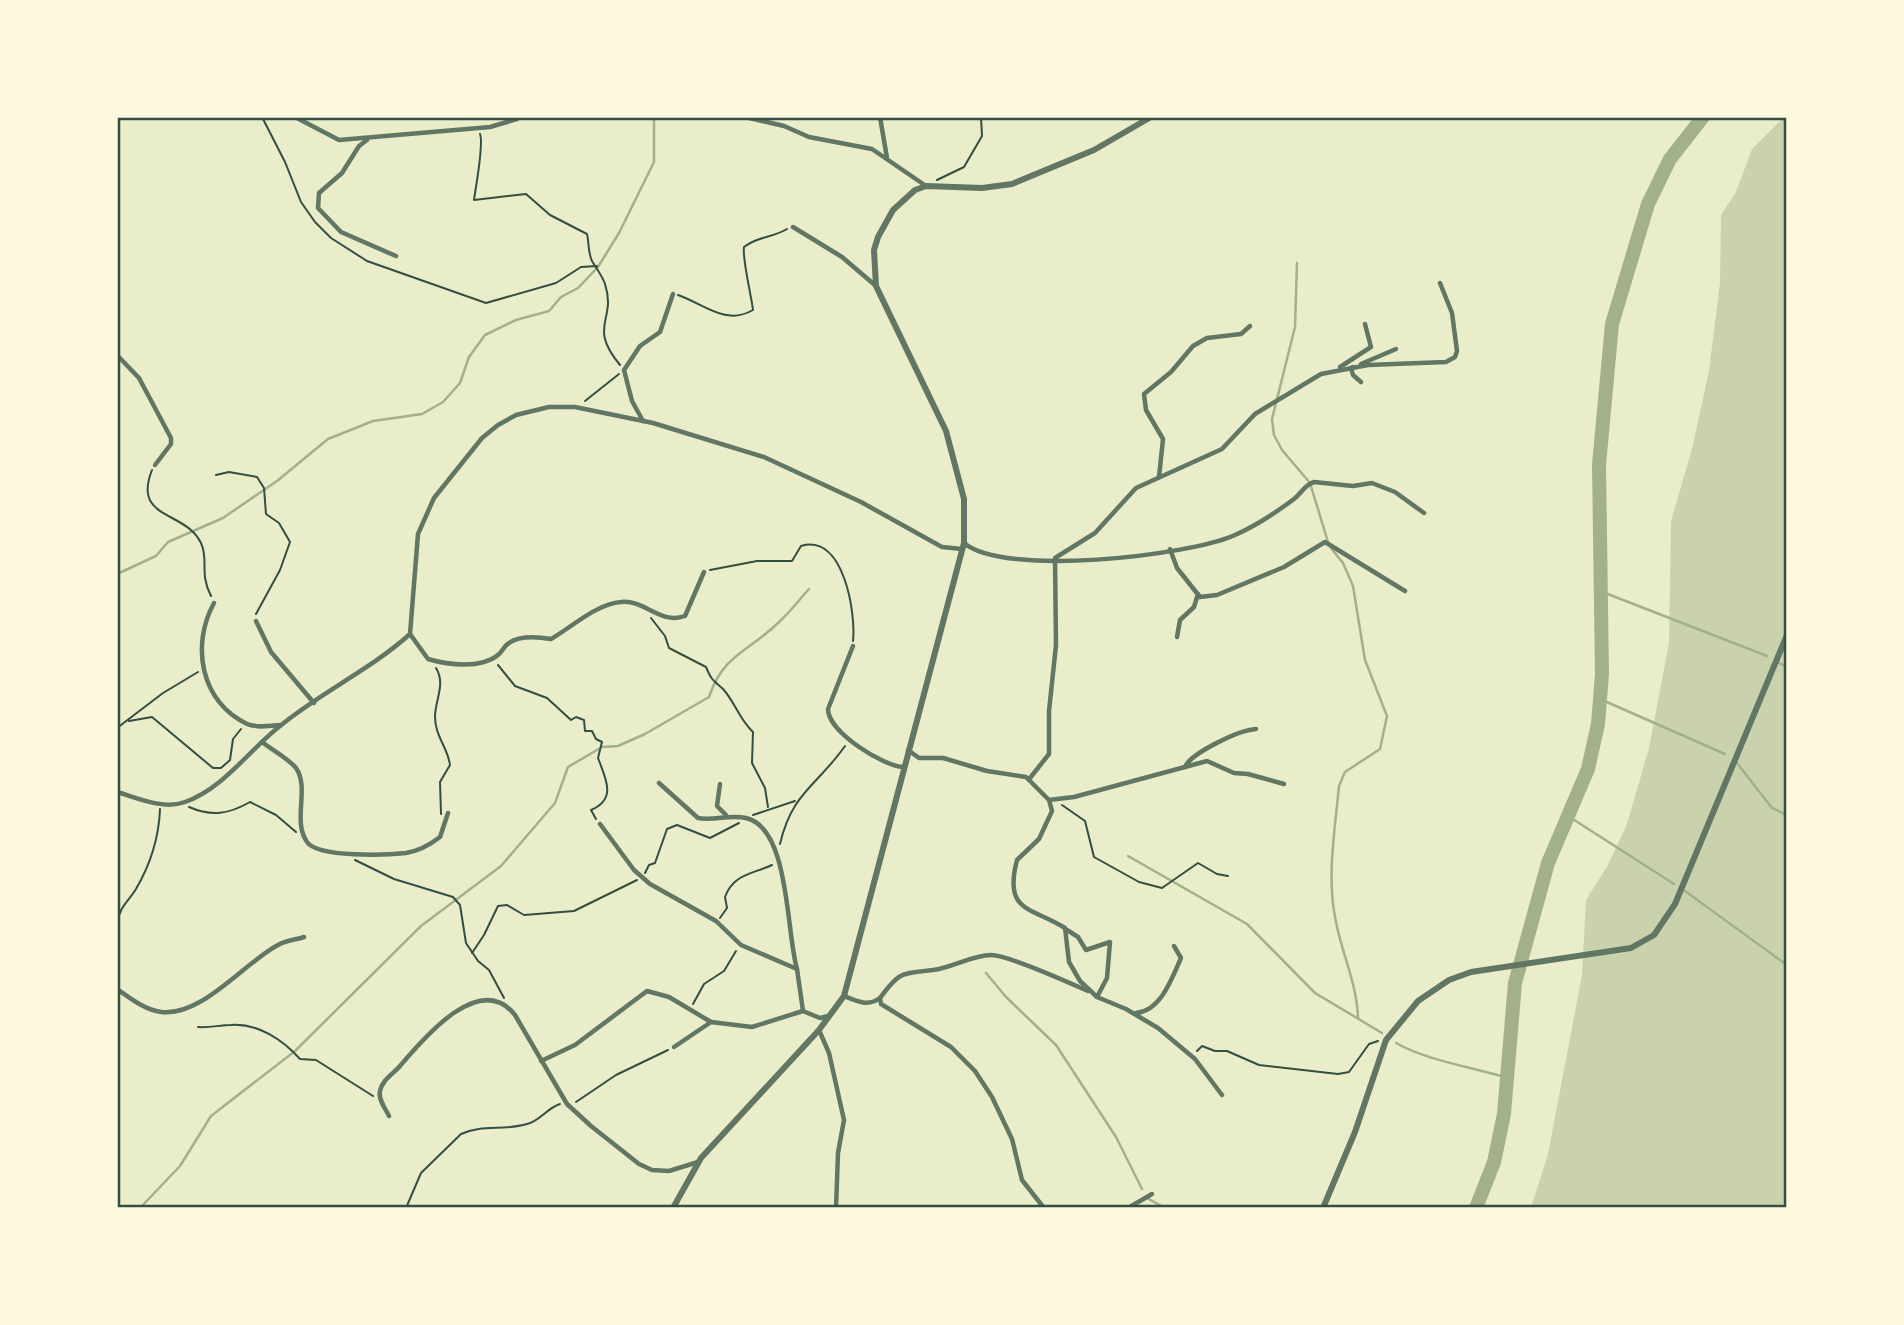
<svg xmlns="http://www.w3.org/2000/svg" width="1904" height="1325" font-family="'DM Sans',sans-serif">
<rect width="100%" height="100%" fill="#e9edc9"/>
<!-- green -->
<polygon fill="#cad2ad" points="1784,117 1787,117 1787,1208 1531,1208 1548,1154 1582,975 1586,900 1608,865 1627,824 1649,748 1669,643 1671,521 1692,449 1709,371 1720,283 1721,215 1736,192 1752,149"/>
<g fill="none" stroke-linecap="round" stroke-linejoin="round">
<!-- stream -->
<g stroke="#a3b18a" stroke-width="2.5">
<polyline points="1297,263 1295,327 1272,419 1274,435 1282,450 1310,483 1328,542"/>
<path d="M1331,548L1343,563L1353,586L1365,660L1387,716L1380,749L1345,772L1339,786C1335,829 1327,875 1335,917C1341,952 1357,983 1358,1018"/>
<polyline points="117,574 156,556 168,542 223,518 277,481 328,439 373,421 422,414 443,402 460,383 469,357 485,335 516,320 549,311 561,297 578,288 598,267 619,233 654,162 654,117"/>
<polyline points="1600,591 1767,656"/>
<polyline points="1779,663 1787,667"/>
<polyline points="1600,699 1725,754"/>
<polyline points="1737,763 1772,808 1787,815"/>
<polyline points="1568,816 1674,884"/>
<polyline points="1128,856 1247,924 1315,993 1382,1033"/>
<polyline points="1685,891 1787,965"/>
<polyline points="986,973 1006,997 1056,1045 1116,1137 1142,1189"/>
<path d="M1396,1043C1428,1061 1472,1067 1508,1078"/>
<polyline points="1147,1198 1165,1208"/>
<path d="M140,1208L180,1166L211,1116L295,1051L421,926L501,866L555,803L568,767L602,747L618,746L645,734L709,697C723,654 750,651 779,622C790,612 799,600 809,589"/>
</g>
<!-- river -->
<polyline stroke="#a3b18a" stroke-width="14" points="1476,1208 1494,1162 1504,1114 1515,983 1548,863 1588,769 1598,724 1602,674 1599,465 1612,324 1648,204 1670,159 1703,117"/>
<!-- path -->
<g stroke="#344e41" stroke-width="2">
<polyline points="262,117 285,162 301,202 315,222 331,238 367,261 486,303 556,283 581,267 597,266"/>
<path d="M480,134C484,144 476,185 474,200L526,194L550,215L587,234C589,242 588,253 592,261C596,268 602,275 605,284C617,321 587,325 620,365"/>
<polyline points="937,180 964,167 982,136 981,117"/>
<path d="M678,295C704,304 725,326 753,310C751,294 742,258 744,247C758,236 772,238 787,229"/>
<polyline points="585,401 619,374"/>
<path d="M152,470C132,520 185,510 201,543C209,560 199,573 211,596"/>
<polyline points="216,475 229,472 257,477 264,488 266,514 279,523 290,542 280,570 256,614"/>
<path d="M710,570L757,561H792L801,546C844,533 856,614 853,641"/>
<path d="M651,618L665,636L669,648L706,667C712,681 712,679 723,689C735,702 739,719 753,732L752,763L765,788L768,807"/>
<path d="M498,665L515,686L547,698L571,720L576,717L584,720L585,731H592L596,739L602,742L598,758C606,779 617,799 591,810L596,819"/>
<path d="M436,668C446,684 435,700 435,717C435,736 448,748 450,765L440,782L441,814"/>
<polyline points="129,721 152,717 213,768 221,768 230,760 233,739 241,729"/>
<polyline points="117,728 163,693 198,672"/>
<polyline points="1062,805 1085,821 1094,857 1139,882 1162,888 1198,863 1217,874 1228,876"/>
<path d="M189,807C212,817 229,814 250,802L276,815L296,832"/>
<polyline points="753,815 795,801"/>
<path d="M780,844C792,792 817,786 845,746"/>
<polyline points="355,860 394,879 453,897 460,905 466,943 478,961 489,970 504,998"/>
<polyline points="645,873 649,865 655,863 667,829 677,825 710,838 739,823"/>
<path d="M720,918L727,908L725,897C733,874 753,874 772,865"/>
<path d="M117,923C120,906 128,902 136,889C150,865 159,836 160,809"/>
<polyline points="472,953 484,935 498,906 507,905 524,915 574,911 637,880"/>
<polyline points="693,1004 704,984 724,971 736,951"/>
<path d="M198,1027C210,1028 219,1025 231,1025C258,1023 283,1040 300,1059L316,1060L373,1096"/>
<polyline points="1197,1051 1202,1046 1215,1051 1227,1051 1259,1065 1338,1074 1349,1072 1369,1044 1378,1041"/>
<polyline points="576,1102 616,1075 668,1050"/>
<path d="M406,1208L421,1173L461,1134C482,1124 504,1131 527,1124C540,1121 547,1108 560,1104"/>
</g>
<!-- minor -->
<g stroke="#617663" stroke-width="4.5">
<polyline points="295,117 339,140 490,127 517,119"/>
<polyline points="445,117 461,117"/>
<polyline points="494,117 559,117"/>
<polyline points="745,117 784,126 809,137 872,149 926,186"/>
<polyline points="880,117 887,158"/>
<polyline points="367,140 359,146 342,173 319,193 318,208 341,232 396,256"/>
<polyline points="793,227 842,257 876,286"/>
<polyline points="117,355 139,378 171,438 171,444 155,465"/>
<polyline points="1361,364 1396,349"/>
<polyline points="1340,367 1371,347 1365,324"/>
<polyline points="1353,367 1351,368 1353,375 1361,382"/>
<polyline points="643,421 632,401 624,370 640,346 660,332 673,294"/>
<polyline points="1159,477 1163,439 1146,410 1144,394 1171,372 1193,346 1207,338 1241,334 1250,326"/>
<path d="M964,543C1004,577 1188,556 1235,535C1253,527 1278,511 1294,499C1302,493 1304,485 1314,482L1353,486L1372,483L1395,492L1424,513"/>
<polyline points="1170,549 1177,568 1200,597 1217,595 1284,567 1325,542 1405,591"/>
<path d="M214,603C191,645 200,701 247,724C257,728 270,726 280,725"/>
<polyline points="256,621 271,652 314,703"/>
<path d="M410,634L428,659C448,665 481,669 498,655C502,652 504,646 509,643C520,635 539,637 551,639C572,627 596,604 621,602C644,599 660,625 685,616L704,572"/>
<polyline points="1177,637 1180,620 1194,607 1198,594"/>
<path d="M853,646L828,709C828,732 883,766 903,767"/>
<path d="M262,742C272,750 288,758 296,768C310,788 292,821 307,842C318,858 388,855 406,853C418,851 431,844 440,837L448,813"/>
<path d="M908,750L919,758H943L987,771L1026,777L1049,800L1052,811L1039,839L1017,860C1003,913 1032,907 1065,928L1069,962L1080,981L1097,997L1126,1009L1158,1028L1195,1059L1222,1095"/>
<path d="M1185,767C1191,753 1239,730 1256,729"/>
<polyline points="1030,778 1049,754 1049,711 1056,645 1055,558 1095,533 1136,488 1222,449 1255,414 1321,374 1368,365 1446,362 1455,357 1457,351 1452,313 1440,283"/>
<path d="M659,783L698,818C714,821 730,814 746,818C790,828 786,932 797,969"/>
<polyline points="720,784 717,806 726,815"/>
<path d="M117,792C138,798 163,810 185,802C223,789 249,750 280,726C321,692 370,670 410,634L418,534L434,498L482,438L498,425L516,415L549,407H575L653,423L764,457L861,502L942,547L962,549"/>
<polyline points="1049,800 1074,797 1207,761 1234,773 1248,774 1284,784"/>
<polyline points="600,824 634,870 650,884 716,921 741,945 797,969 803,1011"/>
<polyline points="1067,930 1078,937 1086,950 1110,942 1107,978 1097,997"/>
<path d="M117,989C130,998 145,1010 161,1012C202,1017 245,962 278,945C286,940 295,940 304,937"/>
<path d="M844,996C856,1001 868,1007 880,998L881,1004L951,1047L975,1071L992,1097L1012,1139L1022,1180L1044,1208"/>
<path d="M880,998C900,971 901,974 933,970C952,968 972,955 991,955C1008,955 1070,983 1088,991"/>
<path d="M1136,1013C1161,1011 1172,978 1181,958L1174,946"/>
<polyline points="819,1030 829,1053 844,1120 838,1153 836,1208"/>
<polyline points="674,1047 711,1022"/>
<polyline points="541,1061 575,1045 647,991 669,997 711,1022 752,1027 803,1011 820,1018 828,1016"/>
<path d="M389,1116C385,1108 378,1099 380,1091C382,1080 393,1074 400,1066C423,1039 480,970 515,1015L567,1104L591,1126L639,1164L652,1170L669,1171L698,1162"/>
<polyline points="1128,1208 1152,1194"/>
</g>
<!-- tertiary -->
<g stroke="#617663" stroke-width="6">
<polyline points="673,1208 701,1158 819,1030 844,996 964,543 964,499 946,431 876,286 874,250 878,237 893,210 915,190 926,186 982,188 1012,184 1094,150 1151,117"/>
<polyline points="1323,1208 1355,1132 1386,1040 1418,1001 1449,980 1471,972 1631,948 1654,935 1675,904 1787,635"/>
</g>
</g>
<!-- border -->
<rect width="1904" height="1325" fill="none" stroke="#fefae0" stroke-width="238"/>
<rect x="119" y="119" width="1666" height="1087" fill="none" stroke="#344e41" stroke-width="2.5"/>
</svg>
